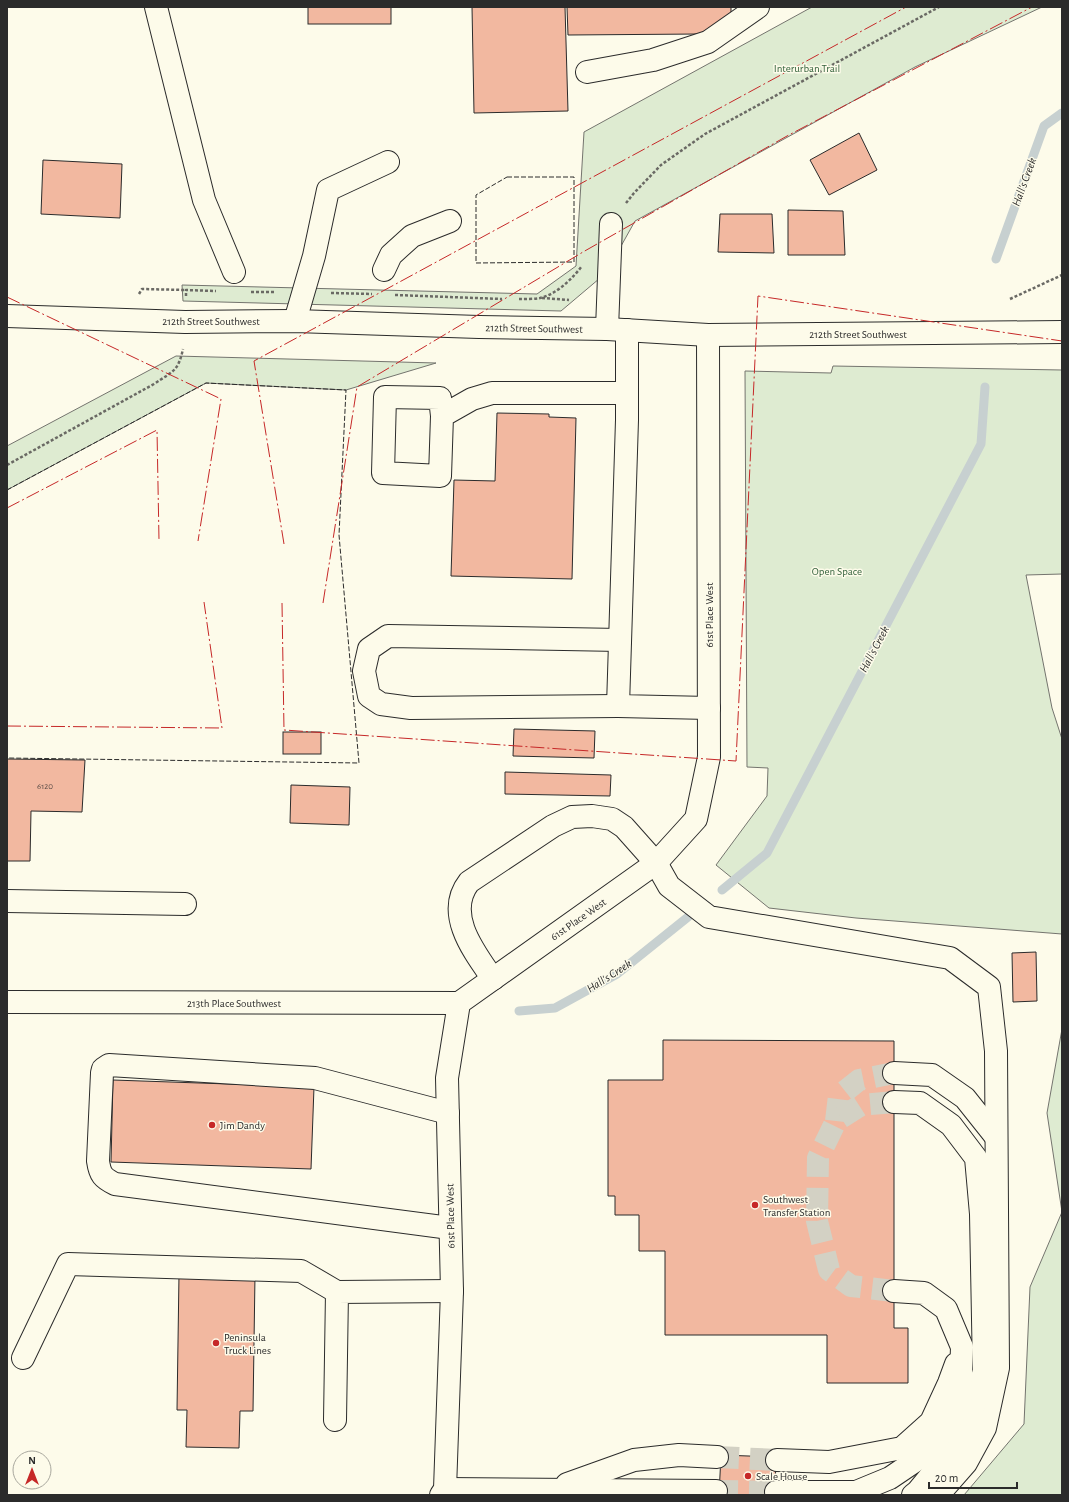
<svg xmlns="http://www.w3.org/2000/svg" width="1069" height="1502" font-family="'Alegreya Sans',sans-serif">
<rect width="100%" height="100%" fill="#fdfbea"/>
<!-- green -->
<g fill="#deebd1" stroke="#74746e">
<polygon points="812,7 1042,7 915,67 635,221 606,273 561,311 183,301 182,285 537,294 576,266 584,132"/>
<polygon points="176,356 436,363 346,390 206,383 7,490 7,446"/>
<polygon points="833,366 1062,370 1062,574 1026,575 1052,708 1062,739 1062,934 856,918 769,908 716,865 767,796 768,768 747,767 745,371 831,373"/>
<polygon points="1062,1029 1062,1495 964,1495 1024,1424 1030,1287 1062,1212 1047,1113"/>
</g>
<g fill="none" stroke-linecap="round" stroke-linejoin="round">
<!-- stream -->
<g stroke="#c7d0d0" stroke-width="9">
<polyline points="996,259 1044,126 1062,113"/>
<polyline points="722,890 767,853 981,444 985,387"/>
<polyline points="519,1011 555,1008 617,974 688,917"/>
</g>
</g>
<!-- building -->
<g fill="#f2b8a0" stroke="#2b2b2b">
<rect x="308" y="7" width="83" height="17"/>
<polygon points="472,7 565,7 568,111 474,113"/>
<polygon points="567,7 731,7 731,16 699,34 568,35"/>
<polygon points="859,133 877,170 829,195 810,160"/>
<polygon points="43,160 122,164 120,218 41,214"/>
<polygon points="788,210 843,211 845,255 788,255"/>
<polygon points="720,214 772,214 774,253 718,252"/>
<polygon points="497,413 549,414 549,417 576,418 572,579 451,576 454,480 495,481"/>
<polygon points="514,729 595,731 594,758 513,756"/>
<rect x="283" y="732" width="38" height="22"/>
<polygon points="7,759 85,760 82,812 31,811 30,861 7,861"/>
<polygon points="505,772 611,775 610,796 505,794"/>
<polygon points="291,785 350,787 349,825 290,823"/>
<polygon points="1036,952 1037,1001 1013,1002 1012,953"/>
<polygon points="663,1040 894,1041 894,1328 908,1328 908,1383 827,1383 827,1335 665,1335 665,1251 639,1251 639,1215 615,1215 615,1196 608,1196 608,1080 663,1080"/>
<polygon points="113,1080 314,1087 311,1169 111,1162"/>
<polygon points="179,1274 255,1275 253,1411 240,1411 239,1448 186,1447 187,1410 177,1410"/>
<polygon points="721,1455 776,1457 775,1495 719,1495"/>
</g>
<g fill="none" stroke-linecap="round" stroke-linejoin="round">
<!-- minor-tunnel -->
<g stroke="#d3d1c4" stroke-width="22" stroke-dasharray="22 11" stroke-linecap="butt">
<polyline points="836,1121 839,1096 859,1080 894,1073"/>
<polyline points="894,1291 851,1286 829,1270 817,1221 818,1158 836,1121 861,1105 894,1102"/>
<polyline points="717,1457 777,1460"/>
<polyline points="716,1491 776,1492"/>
</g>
<defs>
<g id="minor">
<polyline points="156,7 204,200 234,272"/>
<polyline points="587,72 653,60 708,42 758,7"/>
<polyline points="384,270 391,255 412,236 450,221"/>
<polyline points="295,321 314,256 328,190 388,162"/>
<polyline points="607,329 611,224"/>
<polyline points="627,330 627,420 618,706 709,708"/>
<polyline points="442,416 440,398 385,397 383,473 440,476 442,416 472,399 492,393 627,393"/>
<polyline points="618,706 411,708 381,704 369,696 364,671 369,649 388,636 620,640"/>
<polyline points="7,901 185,904"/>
<path d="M493,979C475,953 444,914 469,882L553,826L572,817L592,816L612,819L624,827L656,863L669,886L709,917L950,958L989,987L996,1051L998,1368L985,1428L966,1463L938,1495"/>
<polyline points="7,1002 459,1003"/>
<polyline points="894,1073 932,1075 965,1098 996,1137"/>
<polyline points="894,1102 920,1103 951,1125 976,1158 981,1214 984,1371 965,1434 918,1491 913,1495"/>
<path d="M448,1113L315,1078L109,1065L103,1069L102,1073L98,1161C100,1175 103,1178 115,1184L450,1228"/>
<polyline points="23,1358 68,1264 301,1271 337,1292"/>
<polyline points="335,1420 337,1292 452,1291"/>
<polyline points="777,1460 829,1462 902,1448 931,1422 949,1383 956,1364"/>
<polyline points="567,1484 634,1460 679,1455 717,1457"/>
<polyline points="445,1489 716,1491"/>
<polyline points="776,1492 856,1492 890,1478 930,1451 960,1405 962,1347 946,1309 924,1293 894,1291"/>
<polyline points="441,1495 445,1489 452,1291 447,1078 459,1003 656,863 696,819 709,757 708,335"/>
</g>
<polyline id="major" points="7,316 185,322 295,321 479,327 607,329 708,335 1062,332"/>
</defs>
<!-- minor casing -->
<use href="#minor" stroke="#2b2b2b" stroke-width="24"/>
<!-- major casing -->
<use href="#major" stroke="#2b2b2b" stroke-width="24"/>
<!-- path -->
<g stroke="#6a6964" stroke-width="2.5" stroke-dasharray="3 2" stroke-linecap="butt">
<polyline points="626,203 634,193 661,165 705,134 939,7"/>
<polyline points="251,292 276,292"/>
<polyline points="331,293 372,294"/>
<polyline points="139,294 142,289 186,290"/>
<polyline points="395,295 502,299"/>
<polyline points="186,296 186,290 216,291"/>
<polyline points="542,298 569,300"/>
<path d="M519,299C526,299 534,299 540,298C557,294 572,279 582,266"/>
<polyline points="1010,299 1062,275"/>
<path d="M7,465L154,384C173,371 178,372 183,349"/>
</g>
<!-- minor -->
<use href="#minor" stroke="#fdfbea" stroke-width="22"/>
<!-- major -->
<use href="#major" stroke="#fdfbea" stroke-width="22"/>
<!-- fence -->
<g stroke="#2b2b2b" stroke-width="1" stroke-dasharray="5 2" stroke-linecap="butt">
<polygon points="507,177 574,177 574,262 476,263 476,195"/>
<polyline points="7,490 206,383 346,390 339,535 359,763 7,758"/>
</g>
<!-- power -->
<g stroke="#c62828" stroke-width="1" stroke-dasharray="14 3 2 3" stroke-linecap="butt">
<polyline points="7,297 221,399 198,541"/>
<polyline points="7,508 157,430 159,540"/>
<polyline points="284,544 254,361 906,7"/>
<polyline points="282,603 284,730 736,761 758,296 1062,341"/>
<polyline points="323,603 357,387 583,252 787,136 1032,7"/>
<polyline points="7,726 222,728 204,602"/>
</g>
</g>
<!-- markers -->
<g fill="#c62828" stroke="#fdfbea" stroke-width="1.5">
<circle cx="212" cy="1125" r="4"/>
<circle cx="755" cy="1205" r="4"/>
<circle cx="216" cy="1343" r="4"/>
<circle cx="748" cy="1476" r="4"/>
</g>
<g text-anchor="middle" stroke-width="3" stroke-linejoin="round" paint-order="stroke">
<!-- number labels -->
<g font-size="9" fill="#5d4e48">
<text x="45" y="789">6120</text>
</g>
<!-- park labels -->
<g font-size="11" fill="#34623c" stroke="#fdfbea">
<text x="807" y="72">Interurban Trail</text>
<text x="837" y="575">Open Space</text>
</g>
<!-- street labels -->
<g font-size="11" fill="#2b2b2b" stroke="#fdfbea">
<text x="211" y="325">212th Street Southwest</text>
<text transform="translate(534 328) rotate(1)" y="4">212th Street Southwest</text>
<text x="858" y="338">212th Street Southwest</text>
<text transform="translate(709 615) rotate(-90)" y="4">61st Place West</text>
<text transform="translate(578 919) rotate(-35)" y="4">61st Place West</text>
<text x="234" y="1007">213th Place Southwest</text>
<text transform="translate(450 1216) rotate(-91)" y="4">61st Place West</text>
</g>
<!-- poi labels -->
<g font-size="11" fill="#2b2b2b" stroke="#fdfbea" text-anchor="start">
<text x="220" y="1129">Jim Dandy</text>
<text x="763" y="1203">Southwest<tspan x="763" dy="13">Transfer Station</tspan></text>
<text x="224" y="1341">Peninsula<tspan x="224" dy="13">Truck Lines</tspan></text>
<text x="756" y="1480">Scale House</text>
</g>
<!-- water labels -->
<g font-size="12" font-style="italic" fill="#2b2b2b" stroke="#fdfbea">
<text transform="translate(1024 182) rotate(-70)" y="4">Hall's Creek</text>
<text transform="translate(874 649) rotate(-62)" y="4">Hall's Creek</text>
<text transform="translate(609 976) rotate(-33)" y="4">Hall's Creek</text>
</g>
</g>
<!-- border -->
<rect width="1069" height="1502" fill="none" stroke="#2b2b2b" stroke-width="16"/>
<!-- north arrow -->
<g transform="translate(32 1470)"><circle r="19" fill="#fdfbea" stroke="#a9a89e"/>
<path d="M0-3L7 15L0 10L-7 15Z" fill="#c62828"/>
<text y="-6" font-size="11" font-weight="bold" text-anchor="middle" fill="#2b2b2b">N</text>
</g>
<!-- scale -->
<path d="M929 1482v6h88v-6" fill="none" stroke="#2b2b2b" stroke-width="2"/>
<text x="935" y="1482" font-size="12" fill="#2b2b2b" stroke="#fdfbea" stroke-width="3" paint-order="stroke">20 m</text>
</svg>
